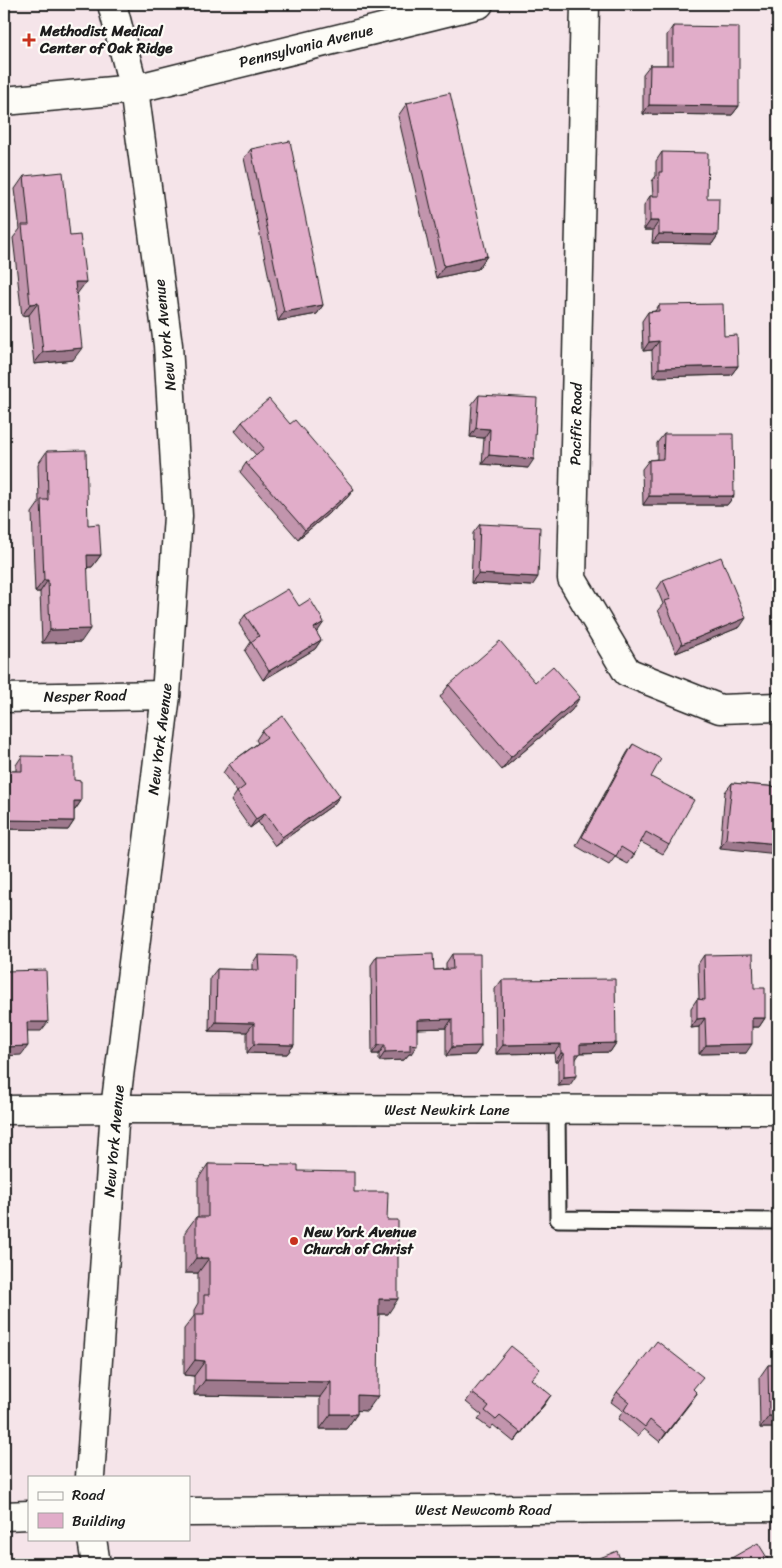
<svg xmlns="http://www.w3.org/2000/svg" width="782" height="1568" font-family="Sriracha,sans-serif">
<rect width="100%" height="100%" fill="#f5e4e9"/>
<filter id="ink" filterUnits="userSpaceOnUse"><feTurbulence type="fractalNoise" baseFrequency=".02" numOctaves="2"/><feDisplacementMap in="SourceGraphic" scale="10" xChannelSelector="R" yChannelSelector="G"/><feConvolveMatrix kernelMatrix="1 2 1 2 8 2 1 2 1" color-interpolation-filters="sRGB"/></filter>
<g filter="url(#ink)">
<g fill="none" stroke-linecap="round" stroke-linejoin="round">
<defs>
<polyline id="lane" points="557,1110 558,1219 777,1221 778,1219"/>
<g id="street">
<polyline points="585,4 572,579 627,672 720,709 778,707"/>
<polyline points="4,698 166,695"/>
<polyline points="4,1110 115,1109 778,1110"/>
<polyline points="189,1512 778,1507"/>
<polyline points="4,1516 29,1515"/>
</g>
<g id="secondary">
<polyline points="4,101 134,89 479,4"/>
<polyline points="90,1477 115,1109 166,695 178,516 168,345 134,89 112,4"/>
<polyline points="92,1539 96,1564"/>
</g>
</defs>
<!-- lane casing -->
<use href="#lane" stroke="#1c1c1c" stroke-width="19"/>
<!-- street casing -->
<use href="#street" stroke="#1c1c1c" stroke-width="31"/>
<!-- secondary casing -->
<use href="#secondary" stroke="#1c1c1c" stroke-width="31"/>
<!-- lane -->
<use href="#lane" stroke="#fdfcf7" stroke-width="15"/>
<!-- street -->
<use href="#street" stroke="#fdfcf7" stroke-width="28"/>
<!-- secondary -->
<use href="#secondary" stroke="#fdfcf7" stroke-width="28"/>
</g>
<!-- wall -->
<g fill="#c295ad" stroke="#1c1c1c">
<polygon points="673,26 739,106 732,115 643,114 643,74 650,65 667,65 667,35"/>
<polygon points="407,103 487,256 478,269 436,278 398,116"/>
<polygon points="251,149 323,305 317,314 278,321 244,158"/>
<polygon points="662,152 707,198 718,235 712,244 652,243 653,230 644,230 644,205 650,196 653,196 652,181 656,176 656,161"/>
<polygon points="24,176 70,236 77,294 73,360 34,364 29,315 22,316 13,238 20,229 15,189"/>
<polygon points="659,305 724,336 738,366 731,375 653,377 652,350 643,351 642,321 648,312 655,311"/>
<polygon points="479,395 528,468 482,464 484,438 470,437 472,404"/>
<polygon points="242,422 290,424 354,489 347,498 298,539 240,472 246,463 256,455 235,431"/>
<polygon points="664,434 734,496 727,505 643,505 642,469 649,460 657,459 657,443"/>
<polygon points="47,451 88,525 101,555 92,567 87,567 81,642 42,643 40,592 35,592 32,513 39,503 38,464"/>
<polygon points="480,524 532,586 471,583 473,533"/>
<polygon points="663,580 740,627 676,653 658,610 663,604 657,589"/>
<polygon points="245,615 324,622 316,632 321,640 315,649 263,680 245,651 251,642 239,624"/>
<polygon points="449,685 572,710 502,770 440,697"/>
<polygon points="262,731 340,796 333,805 275,846 258,822 250,828 231,801 237,792 223,773 229,764 258,743 256,740"/>
<polygon points="633,744 651,777 669,845 663,854 641,842 634,855 628,864 615,857 609,865 576,846 627,753"/>
<polygon points="22,756 74,780 81,801 75,810 74,810 74,821 68,830 4,829 4,771 16,771 16,765"/>
<polygon points="732,783 778,787 720,848 725,792"/>
<polygon points="452,954 481,1046 475,1055 446,1056 446,1028 417,1029 411,1054 409,1054 404,1060 379,1061 379,1054 372,1054 371,965 377,956 434,970 446,969 446,963"/>
<polygon points="258,955 294,1045 287,1054 247,1053 247,1032 209,1031 210,978 217,969 252,970 252,964"/>
<polygon points="704,955 754,988 765,1018 759,1027 752,1027 746,1053 699,1054 699,1027 691,1028 691,1008 697,999 699,999 698,964"/>
<polygon points="502,980 616,1043 610,1052 580,1053 576,1059 570,1085 558,1086 558,1062 555,1062 554,1053 496,1054 495,989"/>
<polygon points="208,1164 298,1171 354,1192 387,1220 388,1314 379,1314 367,1411 357,1410 357,1414 346,1429 320,1429 320,1397 194,1395 194,1376 184,1375 184,1329 194,1316 194,1310 198,1303 198,1273 185,1273 185,1232 196,1217 198,1217 198,1179"/>
<polygon points="768,1365 778,1365 778,1428 760,1428 759,1378"/>
<polygon points="532,1380 545,1404 514,1442 493,1425 490,1429 478,1420 482,1415 466,1402 472,1393"/>
<polygon points="694,1390 697,1393 660,1442 644,1429 638,1436 618,1419 623,1411 611,1402 617,1392"/>
</g>
<!-- shaded-wall -->
<g fill="#9e798d" stroke="#1c1c1c">
<polygon points="649,105 739,106 732,115 643,114"/>
<polygon points="650,221 659,221 653,230 644,230"/>
<polygon points="659,234 718,235 712,244 652,243"/>
<polygon points="487,256 478,269 436,278 444,266"/>
<polygon points="75,282 86,282 77,294 66,295"/>
<polygon points="38,303 29,315 22,316 30,304"/>
<polygon points="323,305 317,314 278,321 284,312"/>
<polygon points="659,341 652,350 643,351 649,342"/>
<polygon points="82,348 73,360 34,364 43,352"/>
<polygon points="738,366 731,375 653,377 659,368"/>
<polygon points="476,428 490,429 484,438 470,437"/>
<polygon points="489,455 534,459 528,468 482,464"/>
<polygon points="354,489 347,498 298,539 305,530"/>
<polygon points="649,496 734,496 727,505 643,505"/>
<polygon points="87,555 101,555 92,567 78,568"/>
<polygon points="478,574 538,577 532,586 471,583"/>
<polygon points="44,580 48,580 40,592 35,592"/>
<polygon points="746,618 740,627 676,653 682,644"/>
<polygon points="324,622 318,631 308,637 314,628"/>
<polygon points="90,629 81,642 42,643 50,630"/>
<polygon points="321,640 315,649 263,680 269,671"/>
<polygon points="580,697 572,710 502,770 511,757"/>
<polygon points="340,796 333,805 275,846 282,837"/>
<polygon points="74,801 81,801 75,810 68,810"/>
<polygon points="265,813 258,822 250,828 256,819"/>
<polygon points="4,820 74,821 68,830 4,829"/>
<polygon points="726,839 778,844 778,854 720,848"/>
<polygon points="705,1018 699,1027 691,1028 697,1019"/>
<polygon points="752,1018 765,1018 759,1027 745,1027"/>
<polygon points="452,1019 446,1028 410,1029 417,1020"/>
<polygon points="27,1022 48,1022 41,1031 21,1031"/>
<polygon points="216,1022 254,1023 247,1032 209,1031"/>
<polygon points="616,1043 610,1052 574,1053 580,1044"/>
<polygon points="254,1044 294,1045 287,1054 247,1053"/>
<polygon points="410,1044 417,1045 411,1054 409,1054 404,1060 379,1061 385,1052"/>
<polygon points="561,1044 554,1053 496,1054 503,1045"/>
<polygon points="752,1044 746,1053 699,1054 706,1045"/>
<polygon points="378,1045 385,1045 379,1054 372,1054"/>
<polygon points="28,1046 21,1055 4,1056 4,1047"/>
<polygon points="481,1046 475,1055 446,1056 452,1047"/>
<polygon points="561,1053 564,1053 558,1062 555,1062"/>
<polygon points="576,1076 570,1085 558,1086 564,1077"/>
<polygon points="196,1258 209,1258 198,1273 185,1273"/>
<polygon points="379,1299 398,1299 388,1314 368,1314"/>
<polygon points="195,1360 205,1361 194,1376 184,1375"/>
<polygon points="205,1380 331,1382 320,1397 194,1395"/>
<polygon points="697,1393 691,1402 660,1442 666,1433"/>
<polygon points="357,1395 378,1396 367,1411 347,1410"/>
<polygon points="551,1395 545,1404 514,1442 521,1433"/>
<polygon points="331,1414 357,1414 346,1429 320,1429"/>
<polygon points="769,1416 778,1416 778,1428 760,1428"/>
</g>
<!-- building -->
<g fill="#e1adc9" stroke="#1c1c1c">
<polygon points="673,26 739,27 739,106 649,105 650,65 673,65"/>
<polygon points="450,93 487,256 444,266 407,103"/>
<polygon points="290,141 323,305 284,312 251,149"/>
<polygon points="662,152 708,153 707,198 719,198 718,235 659,234 659,221 650,221 650,196 659,196 659,172 662,172"/>
<polygon points="63,172 70,236 80,235 86,282 75,282 82,348 43,352 38,303 30,304 22,225 29,225 24,176"/>
<polygon points="723,304 724,336 737,335 738,366 659,368 659,341 649,342 648,312 659,311 659,305"/>
<polygon points="479,395 537,398 534,459 489,455 490,429 476,428"/>
<polygon points="269,399 290,424 295,420 354,489 305,530 246,463 264,448 242,422"/>
<polygon points="664,434 733,434 734,496 649,496 649,460 663,459"/>
<polygon points="86,450 88,525 99,524 101,555 87,555 90,629 50,630 48,580 44,580 41,500 48,500 47,451"/>
<polygon points="480,524 540,527 538,577 478,574"/>
<polygon points="721,557 746,618 682,644 665,601 671,599 663,580"/>
<polygon points="288,589 299,606 310,599 324,622 314,628 321,640 269,671 251,642 259,636 245,615"/>
<polygon points="500,641 535,682 553,666 580,697 511,757 449,685"/>
<polygon points="283,716 340,796 282,837 265,813 256,819 237,792 245,786 229,764 267,737 262,731"/>
<polygon points="633,744 661,759 651,777 694,800 669,845 646,832 634,855 621,847 616,856 582,837"/>
<polygon points="22,756 74,757 74,780 81,781 81,801 74,801 74,821 4,820 4,771 22,771"/>
<polygon points="732,783 778,787 778,844 726,839"/>
<polygon points="4,954 5,954 5,971 46,970 48,1022 27,1022 28,1046 4,1047"/>
<polygon points="433,954 434,970 453,969 452,954 480,954 481,1046 452,1047 452,1019 417,1020 417,1045 410,1044 410,1051 385,1052 385,1045 378,1045 377,956"/>
<polygon points="753,954 754,988 765,988 765,1018 752,1018 752,1044 706,1045 705,1018 697,1019 697,999 705,1000 704,955"/>
<polygon points="258,955 295,956 294,1045 254,1044 254,1023 216,1022 217,969 259,970"/>
<polygon points="615,979 616,1043 580,1044 580,1054 576,1054 576,1076 564,1077 564,1053 561,1053 561,1044 503,1045 502,980"/>
<polygon points="208,1164 298,1165 298,1171 354,1172 354,1192 388,1192 387,1220 398,1220 398,1299 379,1299 378,1396 357,1395 357,1414 331,1414 331,1382 205,1380 205,1361 195,1360 195,1314 204,1314 204,1295 209,1295 209,1258 196,1258 196,1217 208,1217"/>
<polygon points="657,1341 703,1377 693,1389 697,1393 666,1433 650,1420 645,1427 624,1410 629,1402 617,1392"/>
<polygon points="511,1346 540,1369 531,1379 551,1395 521,1433 500,1416 496,1420 485,1411 489,1406 472,1393"/>
<polygon points="768,1365 778,1365 778,1416 769,1416"/>
<polygon points="4,1374 6,1374 7,1437 4,1437"/>
<polygon points="758,1543 771,1564 721,1564"/>
<polygon points="617,1551 622,1564 585,1564"/>
</g>
</g>
<!-- markers -->
<g fill="#c8321e" stroke="#fdfcf7" stroke-width="2">
<path d="M26.5 32.5h5v5h5v5h-5v5h-5v-5h-5v-5h5z"/>
<circle cx="294" cy="1241" r="5"/>
</g>
<g text-anchor="middle" stroke-width="4.5" stroke-linejoin="round" paint-order="stroke">
<!-- poi labels -->
<g font-size="15" font-weight="bold" fill="#1c1c1c" stroke="#fdfcf7" text-anchor="start">
<text x="40" y="36">Methodist Medical<tspan x="40" dy="17">Center of Oak Ridge</tspan></text>
<text x="304" y="1237">New York Avenue<tspan x="304" dy="17">Church of Christ</tspan></text>
</g>
<!-- street labels -->
<g font-size="15" fill="#1c1c1c" stroke="#fdfcf7">
<text transform="translate(306 46) rotate(-14)" y="5">Pennsylvania Avenue</text>
<text transform="translate(165 335) rotate(-96)" y="5">New York Avenue</text>
<text transform="translate(576 424) rotate(-89)" y="5">Pacific Road</text>
<text transform="translate(85 696) rotate(-1)" y="5">Nesper Road</text>
<text transform="translate(160 739) rotate(-83)" y="5">New York Avenue</text>
<text x="447" y="1115">West Newkirk Lane</text>
<text transform="translate(114 1141) rotate(-85)" y="5">New York Avenue</text>
<text x="483" y="1515">West Newcomb Road</text>
</g>
</g>
<!-- margin -->
<rect width="782" height="1568" fill="none" stroke="#fdfcf7" stroke-width="20"/>
<rect x="10" y="10" width="762" height="1548" fill="none" stroke="#1c1c1c" stroke-width="2" filter="url(#ink)"/>
<!-- legend -->
<rect x="28" y="1476" width="162" height="65" fill="#fdfcf7" stroke="#a3a29f"/>
<rect x="38" y="1492" width="25" height="8" fill="#fdfcf7" stroke="#a3a29f"/>
<text x="72" y="1500" font-size="15" fill="#1c1c1c">Road</text>
<rect x="38" y="1513" width="25" height="15" fill="#e1adc9" stroke="#a3a29f"/>
<text x="72" y="1526" font-size="15" fill="#1c1c1c">Building</text>
</svg>
